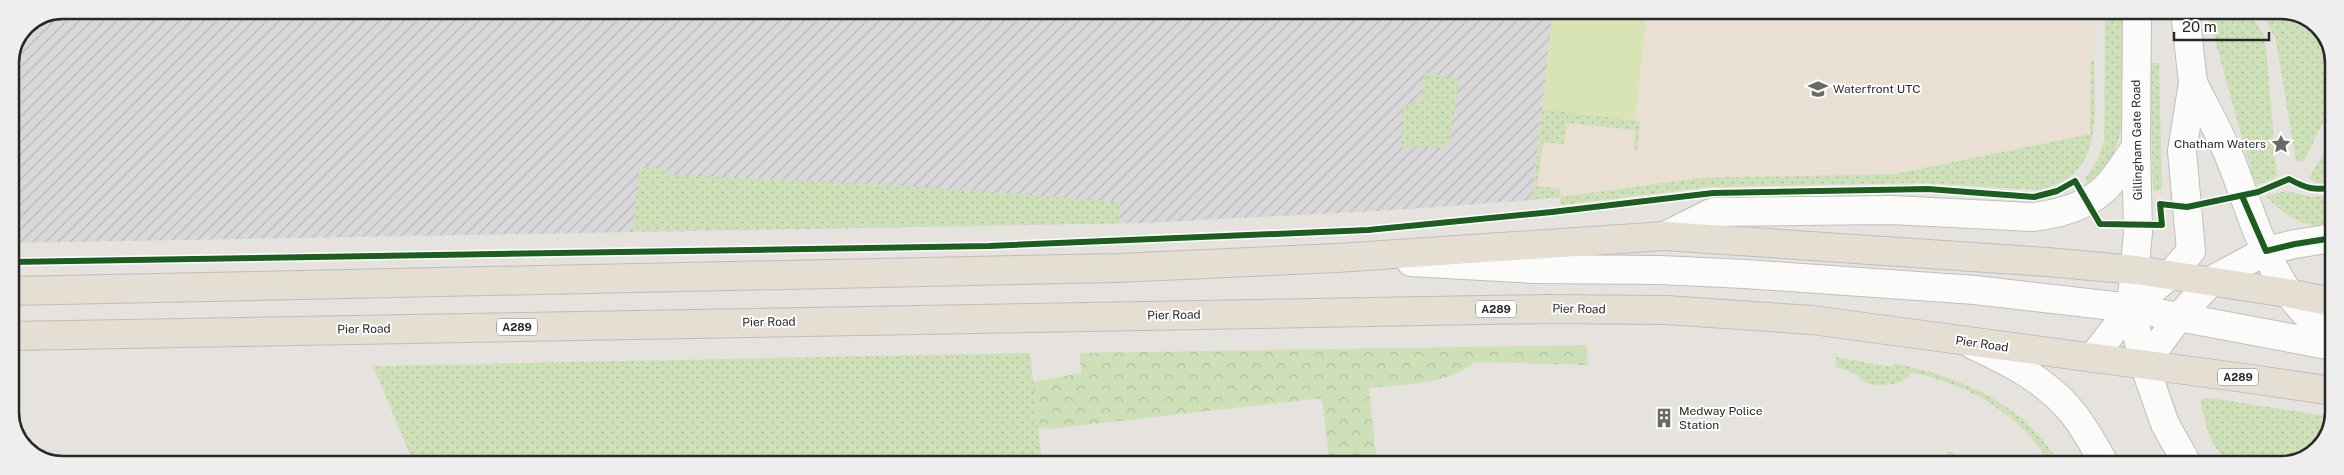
<svg xmlns="http://www.w3.org/2000/svg" width="2344" height="475" font-family="'Public Sans',sans-serif">
<defs>
<pattern id="industrial-furrows" width="10" height="10" patternUnits="userSpaceOnUse" patternTransform="scale(1.25)"><rect width="10" height="10" fill="#d9d7d9"/><path d="M-1 1l2-2M0 10L10 0M9 11l2-2" fill="none" stroke="#bab9ba"/></pattern>
<pattern id="grass-dots" width="8" height="8" patternUnits="userSpaceOnUse" patternTransform="scale(1.25)"><rect width="8" height="8" fill="#cde0b8"/><path d="M2 2h.1M6 6h.1" fill="none" stroke="#b0c09e" stroke-width="1.8" stroke-linecap="round"/></pattern>
<pattern id="forest-crowns" width="20" height="18" patternUnits="userSpaceOnUse" patternTransform="scale(1.25)"><rect width="20" height="18" fill="#cde0b8"/><path d="M2 6a3 3 0 1 1 6 0M12 15a3 3 0 1 1 6 0" fill="none" stroke="#b0c09e"/></pattern>
</defs>
<rect width="100%" height="100%" fill="#e6e2de"/>
<!-- industrial -->
<polygon fill="url(#industrial-furrows)" points="63,10 1553,11 1532,200 1394,210 1145,223 10,243 10,62 26,25"/>
<!-- education -->
<polygon fill="#e9dfd2" points="1553,11 2093,11 2090,134 1886,175 1700,178 1606,192 1532,200"/>
<!-- grass -->
<g fill="url(#grass-dots)">
<path d="M2105,11H2122V127C2117,151 2106,169 2088,186L2085,179L2098,159L2104,141Z"/>
<polygon points="2207,11 2248,11 2265,37 2277,177 2257,185 2253,177"/>
<polygon points="2261,11 2291,11 2319,26 2334,56 2334,101 2304,161 2296,162 2276,40"/>
<path d="M2091,61H2094C2094,115 2106,176 2038,190L1920,183L1708,187L1561,205L1560,197L1532,200L1542,109L1640,121L1637,151H1634L1635,130L1567,123L1564,144L1543,142L1537,186L1560,189V197L1700,178L1895,174L2090,134Z"/>
<polygon points="2150,63 2159,63 2162,190 2153,191"/>
<polygon points="1425,72 1456,78 1459,82 1450,138 1445,148 1401,147 1403,107 1421,99"/>
<polygon points="2333,133 2333,182 2317,183 2309,178 2324,153"/>
<polygon points="660,166 672,175 893,185 1120,202 1120,223 633,231 639,169"/>
<path d="M2286,191L2313,197L2333,195V228C2305,228 2284,216 2266,196Z"/>
<polygon points="1030,353 1042,464 414,464 373,366"/>
<path d="M1836,357L1892,367L1894,363C1961,378 2023,401 2060,465H2051C2017,411 1972,387 1912,372C1904,386 1876,389 1862,381C1860,379 1859,376 1857,375C1853,372 1840,368 1835,366Z"/>
<path d="M2211,398L2333,417C2333,424 2320,449 2314,453C2291,465 2242,474 2222,455C2208,441 2205,421 2201,403V399Z"/>
<polygon points="1947,451 1953,453 1962,465 1947,465"/>
</g>
<!-- forest -->
<path fill="url(#forest-crowns)" d="M1587,345L1588,365L1475,362C1447,385 1404,384 1369,388L1376,455H1371L1372,465H1330L1322,398L1049,429L1038,428L1033,382L1081,373L1080,353Z"/>
<!-- pitch -->
<polygon fill="#d9e4b5" points="1553,11 1647,11 1635,120 1542,109"/>
<g fill="none" stroke-linecap="round" stroke-linejoin="round">
<defs>
<g id="minor">
<polyline points="2137,11 2136,147 2138,232 2131,308 2144,364"/>
<path d="M2193,83C2204,105 2217,128 2227,151C2254,215 2270,297 2333,336"/>
<path d="M1665,236L1713,212L1891,210L2032,217C2060,214 2092,205 2111,182C2120,171 2128,158 2136,147"/>
<polyline points="2212,280 2266,251 2295,244 2333,238"/>
<polyline points="2092,358 2131,308 2170,275 2191,251 2182,151 2193,83 2185,11"/>
</g>
<g id="secondary">
<polyline points="1411,262 1533,269 1660,270 1745,274 1975,290 2131,308 2333,346"/>
<path d="M1973,345C2010,362 2045,380 2072,412C2085,428 2095,447 2105,465"/>
<polyline points="2188,465 2165,424 2144,364 2179,317 2212,280"/>
</g>
<g id="primary">
<polyline points="10,291 1118,268 1337,258 1665,236 2047,262 2136,270 2287,293 2333,302"/>
<polyline points="10,336 1546,309 1666,310 1812,320 2244,378 2333,391"/>
</g>
</defs>
<!-- minor casing -->
<use href="#minor" stroke="#c0bfbf" stroke-width="30"/>
<!-- secondary casing -->
<use href="#secondary" stroke="#c0bfbf" stroke-width="30"/>
<!-- primary casing -->
<use href="#primary" stroke="#bfbdbc" stroke-width="30"/>
<!-- minor -->
<use href="#minor" stroke="#fbfbfa" stroke-width="28"/>
<!-- secondary -->
<use href="#secondary" stroke="#fbfbfa" stroke-width="28"/>
<!-- primary -->
<use href="#primary" stroke="#e5ded3" stroke-width="28"/>
<defs>
<g id="cycleway">
<polyline points="2242,196 2266,251 2295,244 2333,238"/>
<path d="M10,262L989,246L1368,230L1552,212L1713,193L1928,189L2034,197L2057,191L2075,181L2100,224L2162,225L2160,204L2187,207L2258,192L2289,179C2307,189 2313,190 2333,188"/>
</g>
</defs>
<!-- cycleway casing -->
<use href="#cycleway" stroke="#fff" stroke-width="9"/>
<!-- cycleway -->
<use href="#cycleway" stroke="#1b5e20" stroke-width="6"/>
</g>
<!-- icons -->
<defs>
<symbol id="school-bare" viewBox="-9 -9 18 18"><path d="M0-5L7-2L0 1L-7-2ZM-4 1L0 2.5L4 1V4Q0 6-4 4Z" fill="#6a6968" stroke="#fff" stroke-width="2.5" paint-order="stroke"/></symbol>
<symbol id="sight-bare" viewBox="-9 -9 18 18"><path d="M0-6L1.8-2.2L6-1.7L2.9 1.2L3.7 5.4L0 3.3L-3.7 5.4L-2.9 1.2L-6-1.7L-1.8-2.2Z" fill="#6a6968" stroke="#fff" stroke-width="2.5" paint-order="stroke"/></symbol>
<symbol id="building-bare" viewBox="-9 -9 18 18"><path d="M-4-6H4V6H1V3H-1V6H-4ZM-2.5-4.3h1.7v1.8h-1.7ZM.8-4.3h1.7v1.8H.8ZM-2.5-1h1.7V.8h-1.7ZM.8-1h1.7V.8H.8Z" fill="#6a6968" stroke="#fff" stroke-width="2.5" paint-order="stroke"/></symbol>
</defs>
<g fill-rule="evenodd">
<use href="#school-bare" x="1804" y="75" width="28" height="28"/>
<use href="#sight-bare" x="2267" y="130" width="28" height="28"/>
<use href="#building-bare" x="1650" y="404" width="28" height="28"/>
</g>
<g text-anchor="middle" stroke-width="4" stroke-linejoin="round" paint-order="stroke">
<!-- shield labels -->
<g fill="#fff" stroke="#686868" stroke-width="1">
<rect x="1476" y="300.5" width="40" height="17" rx="4"/>
<rect x="497" y="318.5" width="40" height="17" rx="4"/>
<rect x="2218" y="368.5" width="40" height="17" rx="4"/>
</g>
<g font-size="11" font-weight="bold" fill="#282828">
<text x="1496" y="313">A289</text>
<text x="517" y="331">A289</text>
<text x="2238" y="381">A289</text>
</g>
<!-- poi labels -->
<g font-size="12" fill="#282828" stroke="#fff" text-anchor="start">
<text x="1833" y="93">Waterfront UTC</text>
<text x="2266" y="148" text-anchor="end">Chatham Waters</text>
<text x="1679" y="415">Medway Police<tspan x="1679" dy="14">Station</tspan></text>
</g>
<!-- street labels -->
<g font-size="12" fill="#282828" stroke="#fff">
<text transform="translate(2137 140) rotate(-91)" y="4">Gillingham Gate Road</text>
<text transform="translate(1579 309) rotate(1)" y="4">Pier Road</text>
<text transform="translate(1174 315) rotate(-1)" y="4">Pier Road</text>
<text transform="translate(769 322) rotate(-1)" y="4">Pier Road</text>
<text transform="translate(364 329) rotate(-1)" y="4">Pier Road</text>
<text transform="translate(1982 344) rotate(8)" y="4">Pier Road</text>
</g>
</g>
<!-- crop -->
<path d="M0 0H2344V475H0ZM63 19H2281A44 44 0 0 1 2325 63V412A44 44 0 0 1 2281 456H63A44 44 0 0 1 19 412V63A44 44 0 0 1 63 19Z" fill="#eee" fill-rule="evenodd"/>
<path fill="none" stroke="#282828" stroke-width="2.5" d="M63 19H2281A44 44 0 0 1 2325 63V412A44 44 0 0 1 2281 456H63A44 44 0 0 1 19 412V63A44 44 0 0 1 63 19Z"/>
<!-- scale -->
<path d="M2174 32v8h95v-8" fill="none" stroke="#282828" stroke-width="2.5"/>
<text x="2182" y="32" font-size="15" fill="#282828" stroke="#ffffff" stroke-width="4" paint-order="stroke">20 m</text>
</svg>
